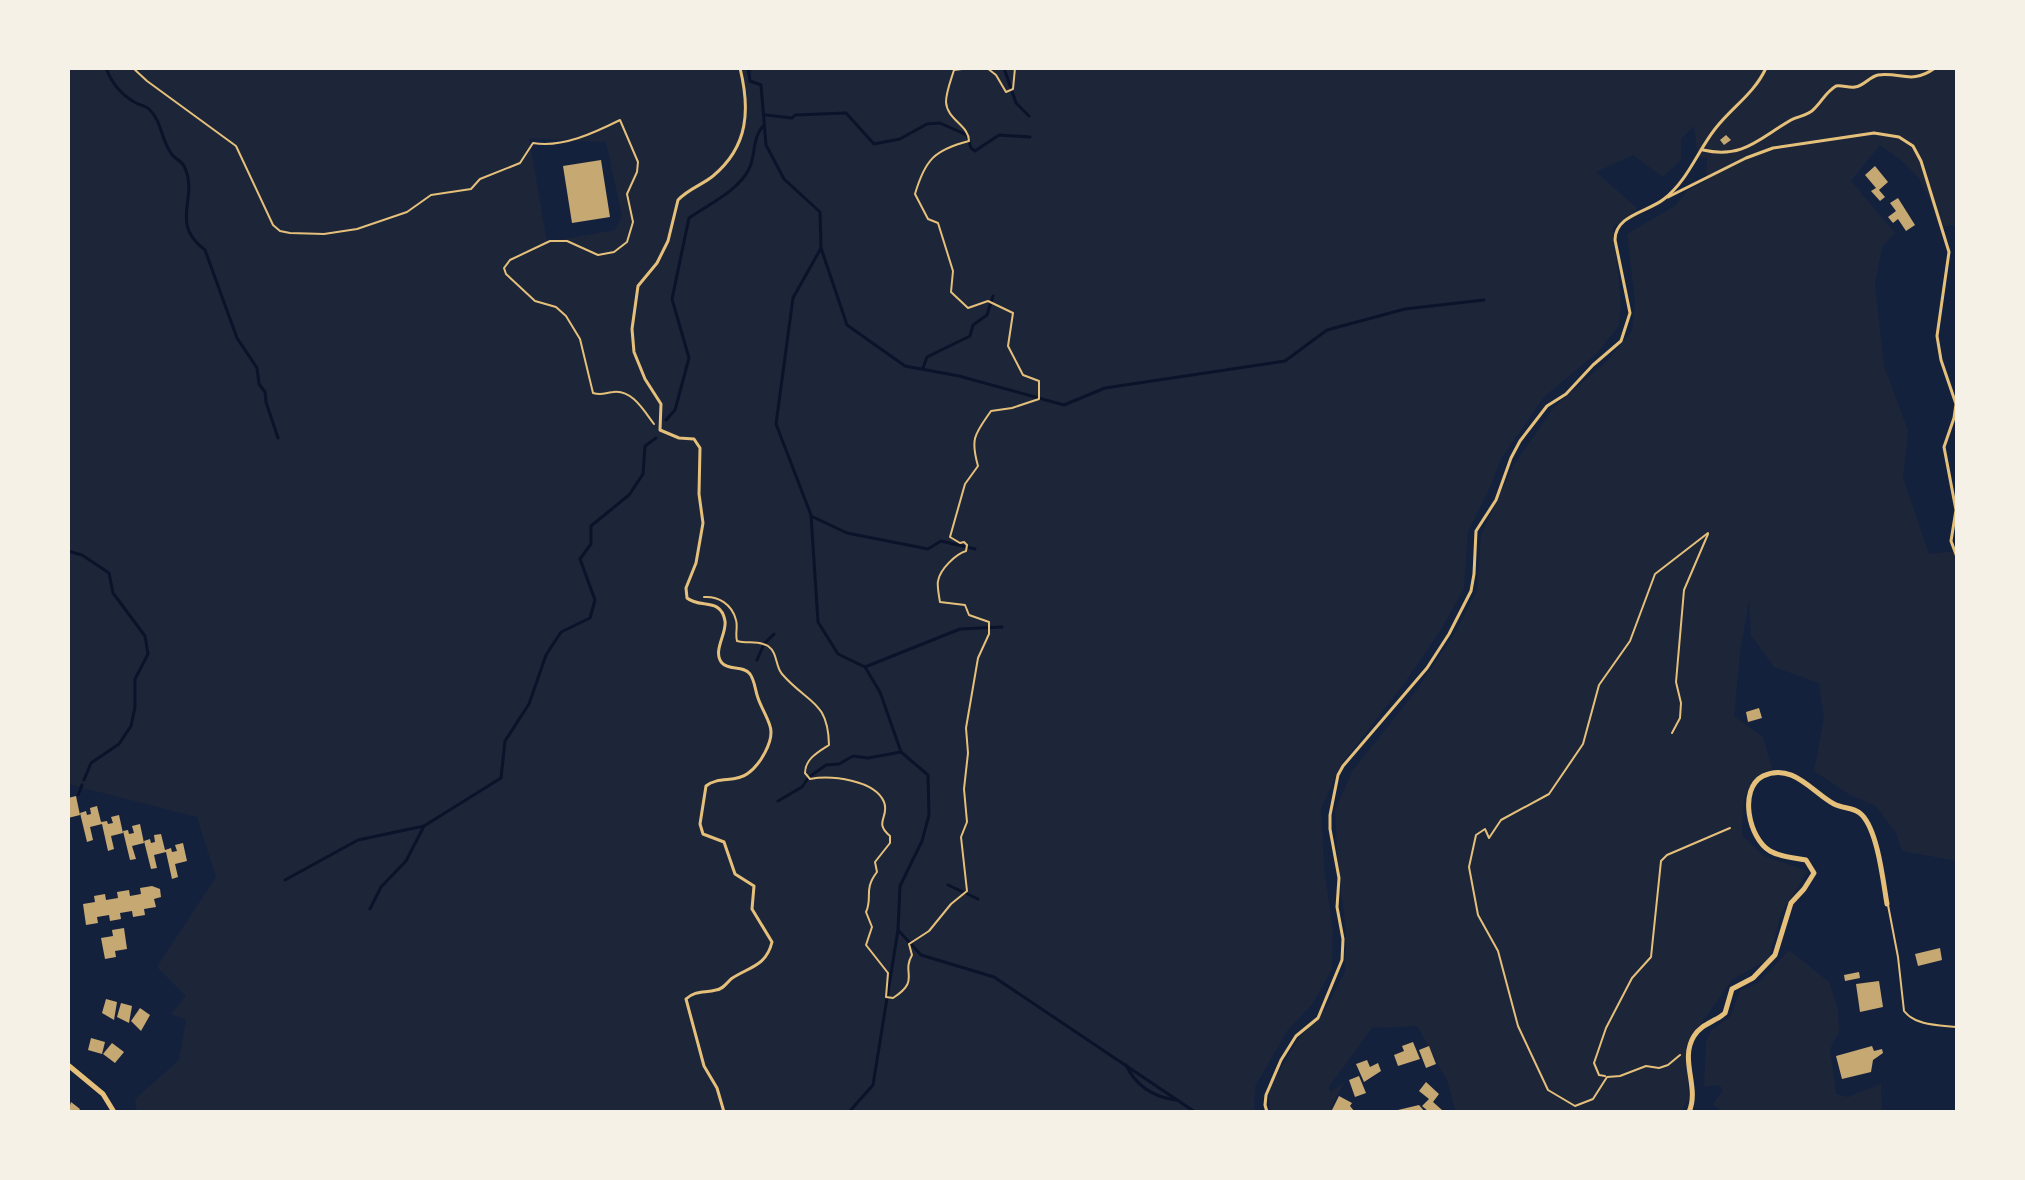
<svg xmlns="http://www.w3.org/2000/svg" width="2025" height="1180" font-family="'PT Sans',sans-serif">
<rect width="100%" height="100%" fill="#14213d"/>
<!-- green -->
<g fill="#1d2539" fill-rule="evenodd">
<path d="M68,68H745L750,77L753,68H1957V225L1939,227C1926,183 1918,171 1880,145L1851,181L1895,233L1882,247L1875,285L1884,366L1908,430L1903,478L1929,554L1957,551V861L1902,851L1896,833L1876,806L1850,795L1814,771L1824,718L1819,683L1774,667L1751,635L1749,601L1740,652L1734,716L1763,737L1772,769C1739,789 1744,799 1742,835L1764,856L1808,871L1781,913L1769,959L1732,980L1686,1045L1689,1100L1680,1112H1456L1447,1080L1417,1026L1372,1028L1329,1087L1330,1092L1344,1083L1331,1107V1112H1270L1268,1091L1298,1039L1325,1010L1345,972L1346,930L1338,866L1335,810L1353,770L1415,692L1454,635L1477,591L1481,535L1513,466L1554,407L1607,361L1632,331L1635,301L1627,234L1676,205L1687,191L1706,181L1707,158L1698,157L1694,126L1681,139V160L1663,177L1633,155L1596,172L1638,209L1613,227L1621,301L1619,326L1598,352L1544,397L1501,459L1491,485L1468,531L1464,588L1442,628L1404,684L1342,763L1321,808L1324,867L1333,931L1332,969L1314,1002L1287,1031L1255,1087L1254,1112H137L135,1099L179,1060L186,1020L171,1014L186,996L157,967L216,877L197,817L68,784ZM529,138L606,142L622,216L615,230L547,242Z"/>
<polygon points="1789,950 1829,982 1838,1009 1839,1032 1830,1049 1836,1094 1848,1097 1881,1084 1882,1112 1722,1112 1713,1104 1723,1090 1719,1085 1704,1087 1706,1041 1712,1029 1730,1017 1740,990 1758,983"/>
</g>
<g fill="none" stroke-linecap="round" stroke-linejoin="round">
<!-- stream -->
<g stroke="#0b132b" stroke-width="3">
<path d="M106,68C112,84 122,96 138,104C141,105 146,106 149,109C162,121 161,140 171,153C174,159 181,160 184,166C200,198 168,222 205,250L237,338L257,368L259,384L265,392L266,402L278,438"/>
<polyline points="748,68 750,81 761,85 766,145 784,179 820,212 821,248 793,298 776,424 811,515 818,622 838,654 865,667 880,692 901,752 928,775 929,815 922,841 900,886 898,930 873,1085 849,1112"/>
<polyline points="1004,68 1016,103 1029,116"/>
<polyline points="766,115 792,118 795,115 846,113 874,144 900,139 927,124 940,123 967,135 971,148 975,151 999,135 1030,137"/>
<polyline points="821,248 847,325 905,366 959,376 1064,405 1105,388 1285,361 1327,330 1405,309 1484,300"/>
<polyline points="923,368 927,357 970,336 973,325 987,315 993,296"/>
<path d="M666,420L675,410L689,358L672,299L689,218C709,204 738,191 749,169C756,155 752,138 763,126"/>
<polyline points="811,516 847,533 928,549 941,541 975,549"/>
<polyline points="68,551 82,555 109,573 113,593 145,636 148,654 135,679 135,707 131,726 119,744 91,763 84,780"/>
<polyline points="757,660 764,644 774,634"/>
<polyline points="865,667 960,629 1002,627"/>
<polyline points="78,795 82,785"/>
<polyline points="778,801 802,787 809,777 826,765 839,764 853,756 868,758 901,752"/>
<polyline points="285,880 358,840 424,826 501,778 505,741 529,704 546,655 561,632 590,618 595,600 580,559 591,544 591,526 629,495 643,474 645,446 656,438"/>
<polyline points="948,885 978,899"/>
<polyline points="370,909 381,887 406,861 424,826"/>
<polyline points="898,930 921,955 994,977 1195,1112"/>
<path d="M1126,1065C1136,1086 1153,1097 1176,1100"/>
</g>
</g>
<!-- building -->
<g fill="#c6a872">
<polygon points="1726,135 1731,140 1724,145 1720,140"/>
<polygon points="601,160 610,217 572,223 563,166"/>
<polygon points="1875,166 1888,182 1879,190 1885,197 1880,201 1871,191 1876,188 1865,175"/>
<polygon points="1898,198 1915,225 1906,231 1898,219 1893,223 1888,217 1896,211 1890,203"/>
<polygon points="1759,708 1762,718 1748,722 1746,712"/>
<polygon points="76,796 80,815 68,818 68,798"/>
<polygon points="97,806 101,822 107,821 108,824 113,823 111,817 119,815 123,833 111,836 114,849 108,851 102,824 90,827 93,840 87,842 80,813 86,811 87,815 91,814 90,808"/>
<polygon points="140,824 144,843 132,846 136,859 130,860 123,831 128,830 129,834 134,833 132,826"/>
<polygon points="161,834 165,850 171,848 172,852 177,851 175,845 183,843 187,861 175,864 178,877 172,879 166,852 154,855 157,868 151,869 144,841 150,839 151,843 155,842 154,835"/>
<polygon points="152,886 160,889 161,897 154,899 156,907 144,909 145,915 133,917 132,911 120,913 121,919 110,921 109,915 97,917 98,923 86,925 83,904 95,902 94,896 105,894 106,900 118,898 117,892 129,890 130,896 141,894 140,888"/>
<polygon points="124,928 127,949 115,951 116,957 105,959 101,938 113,936 112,930"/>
<polygon points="1940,948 1942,960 1918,966 1915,954"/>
<polygon points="1859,972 1860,978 1845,981 1844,975"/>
<polygon points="1879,981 1883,1007 1860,1012 1856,984"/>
<polygon points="106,999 117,1002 114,1020 102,1013"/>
<polygon points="121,1003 132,1006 129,1023 117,1017"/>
<polygon points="140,1008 150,1015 141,1031 131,1021"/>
<polygon points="91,1038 105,1042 102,1054 88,1050"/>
<polygon points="1413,1042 1420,1059 1398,1066 1394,1055 1404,1051 1402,1046"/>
<polygon points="112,1043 124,1052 115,1063 103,1054"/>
<polygon points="1429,1046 1436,1064 1426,1068 1419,1050"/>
<polygon points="1872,1046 1874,1051 1882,1049 1883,1053 1873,1060 1871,1072 1842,1079 1836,1056"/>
<polygon points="1367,1060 1370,1067 1378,1063 1381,1071 1364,1082 1356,1064"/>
<polygon points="1359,1076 1366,1093 1355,1097 1349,1080"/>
<polygon points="1426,1082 1439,1094 1433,1102 1442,1110 1440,1112 1429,1112 1422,1106 1429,1099 1419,1091"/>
<polygon points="1339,1096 1352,1103 1350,1106 1355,1112 1331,1112"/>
<polygon points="71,1102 80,1109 78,1112 68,1112"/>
<polygon points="1419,1105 1425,1112 1399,1112 1398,1110"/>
</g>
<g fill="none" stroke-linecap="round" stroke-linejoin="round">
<!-- path -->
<g stroke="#e5c07b" stroke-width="2">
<path d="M133,68L147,81L236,146L273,225L280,231L290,233L324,234L357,229L407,212L431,195L471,189L480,179L520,163L533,143C562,148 594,133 620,120L638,162L637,172L627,194L633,222L627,242L614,252L598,255L567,241H550L510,260L504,268L506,274L535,301L556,307L566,316L580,339L593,393C602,396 604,393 613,392C632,389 644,411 654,424"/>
<polyline points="987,68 996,75 1006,92 1013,89 1015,68"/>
<path d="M704,597C718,596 732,604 736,620C738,627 735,634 737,641C747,644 758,640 768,646C778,653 775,666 782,674C808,704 828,700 829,745C818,752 805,759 805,773L810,779C831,775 875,780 884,802C890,817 873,822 890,836V843L875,862L877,872C863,890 873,897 866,912L872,927L866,945L888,973L886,997L893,998C921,980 901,974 912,955L909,944L929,931L951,904L967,891L961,837L967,822L964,789L968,753L966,728L978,658L989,634V622L969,615L965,605L940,602C939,596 937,586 938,581C940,569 956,554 966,551L967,545L964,542L960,543L950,537L965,484L978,466C970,438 975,434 991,411L1012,408L1039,399V381L1023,375L1008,346L1013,313L988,301L968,308L951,292L953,271L938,223L928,219L915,194C925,160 934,150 969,141C969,125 947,120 946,102C946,92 951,80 954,70L970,68"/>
<polyline points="1672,733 1680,718 1681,703 1676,682 1684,590 1708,534"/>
<polyline points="1680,1055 1668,1065 1659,1068 1646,1066 1620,1076 1607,1077 1593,1099 1575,1106 1548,1090 1518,1026 1498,951 1478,915 1469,867 1476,835 1485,829 1489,838 1501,820 1549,794 1583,744 1599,685 1630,641 1655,574 1708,533"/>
<polyline points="1605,1076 1599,1075 1594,1063 1606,1028 1632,978 1651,957 1661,861 1667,855 1730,828"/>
</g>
<!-- service -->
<path stroke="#e5c07b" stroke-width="2" d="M1888,905L1898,957L1904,1011C1916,1026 1938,1025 1957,1027"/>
<!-- pedestrian -->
<g stroke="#e5c07b" stroke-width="3">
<polyline points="1952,68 1957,69"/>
<path d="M1703,150C1743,159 1758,139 1791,120C1798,116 1808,116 1814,109C1822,101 1826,92 1836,86C1842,85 1849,88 1855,87C1864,86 1869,77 1878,75C1902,72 1911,85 1935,68"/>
<polyline points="1668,197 1746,158 1773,148 1874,133 1899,137 1913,146 1921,161 1949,252 1937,336 1941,360 1956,404 1954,418 1944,447 1956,510 1951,541 1957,557"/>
<path d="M724,1112L717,1088L704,1066L686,999C695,990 705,993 716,990C723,989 726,984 731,979C748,967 766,967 772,942L752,909L754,886L735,874L724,842L703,834L700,824L706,786C718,776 735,783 747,774C759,766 775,741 770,726C767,716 761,707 758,698C755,690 755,681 750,674C743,665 729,671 722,663C712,651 727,634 725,621C721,597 700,609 687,598L686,588L696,563L703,523L699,494L700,448L694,439L679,438L660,430L661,404L645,379L634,352L632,329L638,286L657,263L668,241L678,200C688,189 702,185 713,176C749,146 750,109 740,68"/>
<path d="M1267,1112L1265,1105L1266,1095L1281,1060L1296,1036L1318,1018L1342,960L1343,939L1337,907L1339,878L1330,829V815L1338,775L1343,766L1427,668L1449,634L1471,591L1474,574L1476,531L1496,500L1511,458L1520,441L1547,406L1566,394L1593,365L1621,341L1630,313L1615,240C1615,215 1648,212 1664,199C1688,180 1697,152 1715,129C1732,107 1754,94 1766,68"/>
</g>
<!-- minor -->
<g stroke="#e5c07b" stroke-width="5">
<polyline points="68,1065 103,1094 114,1112"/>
<path d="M1689,1112C1700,1087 1679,1060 1694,1036C1701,1024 1715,1022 1725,1013L1732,989L1753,978L1775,955L1791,903L1804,889L1814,873L1806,860C1795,858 1780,857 1770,851C1749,839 1738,789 1763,776C1792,762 1812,792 1834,804C1843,809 1855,807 1862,815C1878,832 1883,881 1887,904"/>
</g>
</g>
<!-- border -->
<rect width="2025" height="1180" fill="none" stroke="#f6f1e7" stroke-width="140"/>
</svg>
